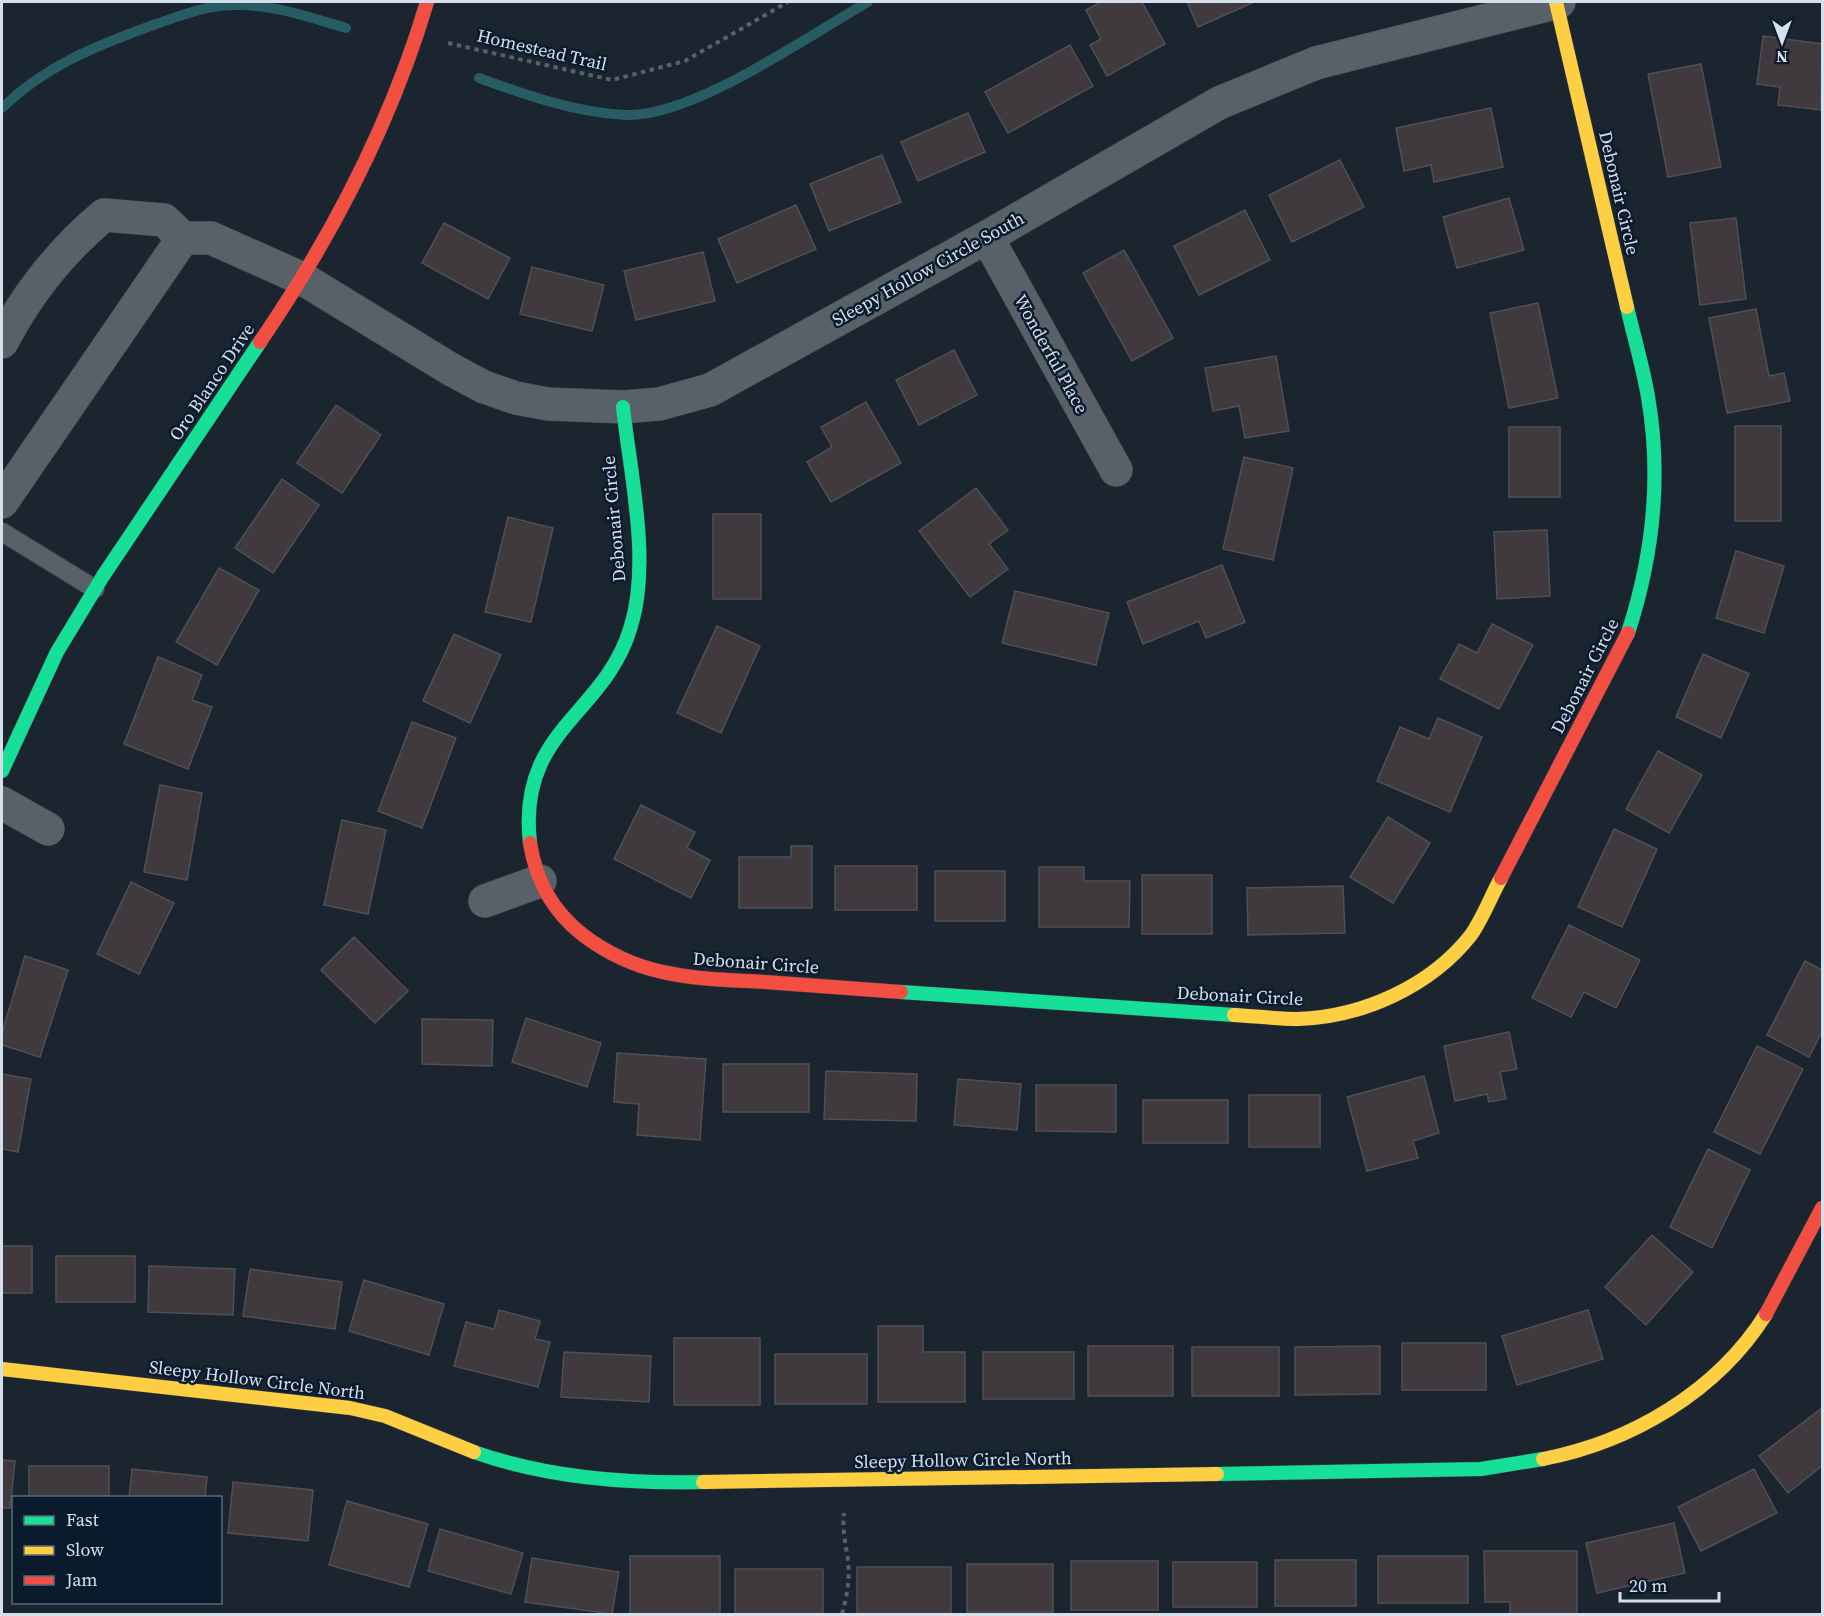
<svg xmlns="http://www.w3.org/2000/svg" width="1824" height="1616" font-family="'Source Serif 4',serif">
<rect width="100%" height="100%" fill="#1b252f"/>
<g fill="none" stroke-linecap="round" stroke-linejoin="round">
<!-- stream -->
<g stroke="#275d62" stroke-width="10">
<path d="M479,78C526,95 573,112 625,115C692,118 808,36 868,2"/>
<path d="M2,108C46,65 98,45 156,24C183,15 209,4 239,5C276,5 311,18 346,28"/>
</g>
</g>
<!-- building -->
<g fill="#403a3e" stroke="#4f4f54" stroke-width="1.5">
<polygon points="1101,2 1142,2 1165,44 1107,76 1090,45 1101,39 1086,10"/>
<polygon points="1187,2 1254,2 1198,27"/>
<polygon points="1763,36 1822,44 1821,110 1778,105 1780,87 1757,84"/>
<polygon points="1070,45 1093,86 1008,133 985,92"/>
<polygon points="1701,64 1721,167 1668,177 1648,74"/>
<polygon points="1491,108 1503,167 1434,182 1431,165 1404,171 1396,128"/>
<polygon points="968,113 985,152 918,181 901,142"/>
<polygon points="882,155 901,202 829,231 810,184"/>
<polygon points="1340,160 1364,207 1292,242 1269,195"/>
<polygon points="1509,198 1524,250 1457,268 1443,217"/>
<polygon points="796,205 816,249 737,283 718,239"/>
<polygon points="1245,210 1270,260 1199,295 1174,246"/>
<polygon points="1736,218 1746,299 1700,305 1690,223"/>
<polygon points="444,223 510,258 488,299 422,263"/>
<polygon points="1124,250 1173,338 1132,361 1083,273"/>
<polygon points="703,252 715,301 636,320 624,271"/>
<polygon points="532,267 604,285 592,331 520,314"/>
<polygon points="1538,303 1558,398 1509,408 1490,313"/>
<polygon points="1756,309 1769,376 1784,373 1790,401 1727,413 1709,318"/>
<polygon points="954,350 977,395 919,425 896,380"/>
<polygon points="1276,356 1289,431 1245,438 1239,406 1213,411 1205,368"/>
<polygon points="866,402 901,463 831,502 807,462 832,447 821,427"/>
<polygon points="336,405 381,435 342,493 297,463"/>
<rect x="1735" y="426" width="46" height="95"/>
<rect x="1509" y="427" width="51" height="70"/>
<polygon points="1244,457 1293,468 1273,560 1223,549"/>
<polygon points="282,479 319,505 273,573 235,548"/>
<polygon points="976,488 1008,530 989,544 1008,569 970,597 919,531"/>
<rect x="713" y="514" width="48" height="85"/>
<polygon points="508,517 553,528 531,622 485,612"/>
<polygon points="1547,530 1550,596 1497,599 1494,532"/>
<polygon points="1736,551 1784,566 1764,633 1716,618"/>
<polygon points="1222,565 1245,622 1206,638 1199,621 1143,644 1127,602"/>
<polygon points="219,568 259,590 217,665 176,642"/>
<polygon points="1015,591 1109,613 1096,665 1002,643"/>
<polygon points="1492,624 1533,645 1499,709 1440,679 1459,644 1477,653"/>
<polygon points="717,626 760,646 721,733 677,713"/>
<polygon points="454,634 501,655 470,723 423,701"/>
<polygon points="1703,654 1749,674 1721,738 1676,717"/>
<polygon points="158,657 202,675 192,700 212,707 188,769 124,744"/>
<polygon points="1438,718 1482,737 1450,812 1377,781 1400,727 1429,739"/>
<polygon points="412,722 456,738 422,828 378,811"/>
<polygon points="1658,751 1702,775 1669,833 1626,809"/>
<polygon points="160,785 202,793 187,880 144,872"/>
<polygon points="641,805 695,832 687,848 710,860 691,898 614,859"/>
<polygon points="1388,817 1430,843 1393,903 1350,877"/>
<polygon points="342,820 386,830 368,914 324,905"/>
<polygon points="1614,829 1657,849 1622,927 1578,907"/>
<polygon points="791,846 812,846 812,908 739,908 739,857 791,857"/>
<rect x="835" y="866" width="82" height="44"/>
<polygon points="1039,867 1084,867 1084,881 1130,881 1129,927 1039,927"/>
<rect x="935" y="871" width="70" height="50"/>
<rect x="1142" y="875" width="70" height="59"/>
<polygon points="131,882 174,903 139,974 97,954"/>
<polygon points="1343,886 1345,933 1248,935 1247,888"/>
<polygon points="1569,925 1640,960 1616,1008 1584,992 1571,1017 1532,998"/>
<polygon points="354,937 408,991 375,1023 321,970"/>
<polygon points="25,956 68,970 40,1057 2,1045 2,1033"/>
<polygon points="1805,961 1822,970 1822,1032 1809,1057 1767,1035"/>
<polygon points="526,1018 601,1043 587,1087 512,1062"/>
<polygon points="422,1019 493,1020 492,1066 422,1064"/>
<polygon points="1509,1032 1517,1069 1500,1072 1506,1099 1489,1102 1487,1094 1455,1101 1444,1046"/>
<polygon points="1757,1046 1803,1069 1760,1154 1714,1132"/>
<polygon points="617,1053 706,1059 700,1140 637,1135 639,1104 614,1102"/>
<rect x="723" y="1064" width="86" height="48"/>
<polygon points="826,1071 917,1074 916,1121 824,1119"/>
<polygon points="2,1074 31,1079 18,1152 2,1149"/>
<polygon points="1424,1076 1439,1133 1413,1141 1418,1158 1367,1171 1347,1097"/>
<polygon points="958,1079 1021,1084 1017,1130 954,1125"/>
<polygon points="1036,1085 1116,1085 1116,1132 1036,1131"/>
<rect x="1249" y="1095" width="71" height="52"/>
<rect x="1143" y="1100" width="85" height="43"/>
<polygon points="1708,1149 1750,1170 1712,1248 1670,1227"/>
<polygon points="1652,1235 1693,1272 1646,1325 1605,1287"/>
<rect x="2" y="1246" width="30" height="47"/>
<rect x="56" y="1256" width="79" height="46"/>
<polygon points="149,1266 235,1269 233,1315 148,1312"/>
<polygon points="250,1269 342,1282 335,1329 243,1316"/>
<polygon points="364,1280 444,1304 429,1355 349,1331"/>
<polygon points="499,1310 540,1321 535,1339 550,1342 538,1387 454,1366 466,1322 494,1329"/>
<polygon points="1588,1310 1603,1359 1517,1385 1502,1336"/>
<polygon points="878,1326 923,1326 923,1352 965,1352 965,1402 878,1402"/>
<rect x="674" y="1338" width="86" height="67"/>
<rect x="1402" y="1343" width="84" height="47"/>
<rect x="1088" y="1346" width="85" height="50"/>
<polygon points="1380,1346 1380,1394 1295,1395 1295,1347"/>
<rect x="1192" y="1347" width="87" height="49"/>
<polygon points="564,1352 651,1356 649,1402 561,1397"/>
<rect x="983" y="1352" width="91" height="47"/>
<rect x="775" y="1354" width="92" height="50"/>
<polygon points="1822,1408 1822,1466 1788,1493 1759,1456"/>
<polygon points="2,1460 15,1461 10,1508 2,1508"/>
<rect x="29" y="1466" width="80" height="32"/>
<polygon points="132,1469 207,1477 205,1498 129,1498"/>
<polygon points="1754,1469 1777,1513 1701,1551 1678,1507"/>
<polygon points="233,1482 313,1490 308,1541 228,1533"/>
<polygon points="347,1501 428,1524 409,1587 329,1565"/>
<polygon points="1674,1523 1685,1573 1597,1593 1586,1543"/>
<polygon points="440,1529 523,1553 511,1594 428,1571"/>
<polygon points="1484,1551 1577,1551 1577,1614 1510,1614 1510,1602 1485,1602"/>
<rect x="630" y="1556" width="90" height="58"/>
<rect x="1378" y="1556" width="90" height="47"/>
<polygon points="532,1558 619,1572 612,1614 525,1602"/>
<rect x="1275" y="1560" width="81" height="46"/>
<rect x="1071" y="1561" width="87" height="49"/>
<rect x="1173" y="1562" width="84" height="45"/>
<rect x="967" y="1564" width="86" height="48"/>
<rect x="857" y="1567" width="94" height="47"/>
<rect x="735" y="1569" width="88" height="45"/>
</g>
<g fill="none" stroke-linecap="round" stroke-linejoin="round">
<defs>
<polyline id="lane" points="2,532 95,589"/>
<g id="street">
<polyline points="987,237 1116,470"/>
<path d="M2,342C27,294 63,249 104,215L164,220L183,238H211L303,279L452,370L484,387L516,398L548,404L623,407L659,404L710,390L987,237L1219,103L1316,63L1559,2"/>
<polyline points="2,502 183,238"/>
<polyline points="2,803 48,829"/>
<polyline points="485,901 540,881"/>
</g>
<g id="fast">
<path d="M1627,307C1634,337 1643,367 1648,397C1662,478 1653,556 1628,633"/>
<polyline points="2,771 57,652 103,576 260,342"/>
<path d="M530,843C517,729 605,716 631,626C651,561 630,473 623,407"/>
<polyline points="901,992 1234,1015"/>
<path d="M474,1452C547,1478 627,1484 703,1482"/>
<polyline points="1217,1474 1481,1469 1543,1459"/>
</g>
<g id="slow">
<polyline points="1556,2 1627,307"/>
<path d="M1234,1015C1255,1016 1277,1019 1298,1019C1363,1017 1431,986 1471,935C1483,918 1491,896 1501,878"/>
<polyline points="2,1369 350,1408 385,1416 474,1452"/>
<path d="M1543,1459C1631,1442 1717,1392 1766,1314"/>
<polyline points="703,1482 1217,1474"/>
</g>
<g id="jam">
<path d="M260,342C331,238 391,123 427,2"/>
<path d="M530,843C536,881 552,911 583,935C641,979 695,978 765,982C810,985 856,989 901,992"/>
<polyline points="1501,878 1628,633"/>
<polyline points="1766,1314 1822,1208"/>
</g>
</defs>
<!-- lane casing -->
<use href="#lane" stroke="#39414a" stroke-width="20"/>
<!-- street casing -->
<use href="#street" stroke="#39414a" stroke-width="34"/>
<!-- fast casing -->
<use href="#fast" stroke="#39414a" stroke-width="15"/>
<!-- slow casing -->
<use href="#slow" stroke="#39414a" stroke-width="15"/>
<!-- jam casing -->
<use href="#jam" stroke="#39414a" stroke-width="15"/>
<!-- path -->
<g stroke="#596067" stroke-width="4" stroke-dasharray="4.5 4.5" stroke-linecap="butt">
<polyline points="448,43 612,80 685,61 788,2"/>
<path d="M842,1614C847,1596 850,1580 848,1561C846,1544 842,1531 844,1513"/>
</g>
<!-- lane -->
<use href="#lane" stroke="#586068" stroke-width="18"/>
<!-- street -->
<use href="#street" stroke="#586068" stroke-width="33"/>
<!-- fast -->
<use href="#fast" stroke="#16e098" stroke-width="14"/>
<!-- slow -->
<use href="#slow" stroke="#ffcf43" stroke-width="14"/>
<!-- jam -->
<use href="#jam" stroke="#f24e42" stroke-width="14"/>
</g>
<g text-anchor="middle" stroke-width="5" stroke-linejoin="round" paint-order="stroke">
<!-- street labels -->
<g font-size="18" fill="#d5e0ec" stroke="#0a1b2d">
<text transform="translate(542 50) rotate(13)" y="6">Homestead Trail</text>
<text transform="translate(1619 193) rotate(77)" y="6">Debonair Circle</text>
<text transform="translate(928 269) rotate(-29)" y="6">Sleepy Hollow Circle South</text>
<text transform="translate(1051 354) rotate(61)" y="6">Wonderful Place</text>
<text transform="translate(212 382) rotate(-56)" y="6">Oro Blanco Drive</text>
<text transform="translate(614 519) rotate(-95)" y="6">Debonair Circle</text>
<text transform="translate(1585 676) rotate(-63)" y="6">Debonair Circle</text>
<text transform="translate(756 963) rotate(4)" y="6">Debonair Circle</text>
<text transform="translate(1240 996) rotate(3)" y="6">Debonair Circle</text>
<text transform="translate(257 1380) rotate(7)" y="6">Sleepy Hollow Circle North</text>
<text transform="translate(963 1460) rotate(-1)" y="6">Sleepy Hollow Circle North</text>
</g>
</g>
<!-- border -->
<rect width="1824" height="1616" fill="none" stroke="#d5e0ec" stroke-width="6"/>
<!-- legend -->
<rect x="12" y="1496" width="210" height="108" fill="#0a1b2d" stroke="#5b6a79" stroke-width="1.5"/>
<rect x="24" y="1516" width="30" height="9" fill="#16e098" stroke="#5b6a79" stroke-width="1.5"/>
<text x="66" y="1526" font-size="18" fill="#d5e0ec">Fast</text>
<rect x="24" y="1546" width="30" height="9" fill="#ffcf43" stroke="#5b6a79" stroke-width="1.5"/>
<text x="66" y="1556" font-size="18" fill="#d5e0ec">Slow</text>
<rect x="24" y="1576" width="30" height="9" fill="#f24e42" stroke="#5b6a79" stroke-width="1.5"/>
<text x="66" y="1586" font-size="18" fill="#d5e0ec">Jam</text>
<!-- north arrow -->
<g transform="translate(1782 42) rotate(180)" stroke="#0a1b2d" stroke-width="4.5" paint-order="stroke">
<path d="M0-4.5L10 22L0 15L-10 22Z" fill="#d5e0ec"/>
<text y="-9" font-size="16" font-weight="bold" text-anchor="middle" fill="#d5e0ec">N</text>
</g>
<!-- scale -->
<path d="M1620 1592v9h99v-9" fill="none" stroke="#d5e0ec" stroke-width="3"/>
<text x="1629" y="1592" font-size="18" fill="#d5e0ec" stroke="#0a1b2d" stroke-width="4.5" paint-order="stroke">20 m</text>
</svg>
